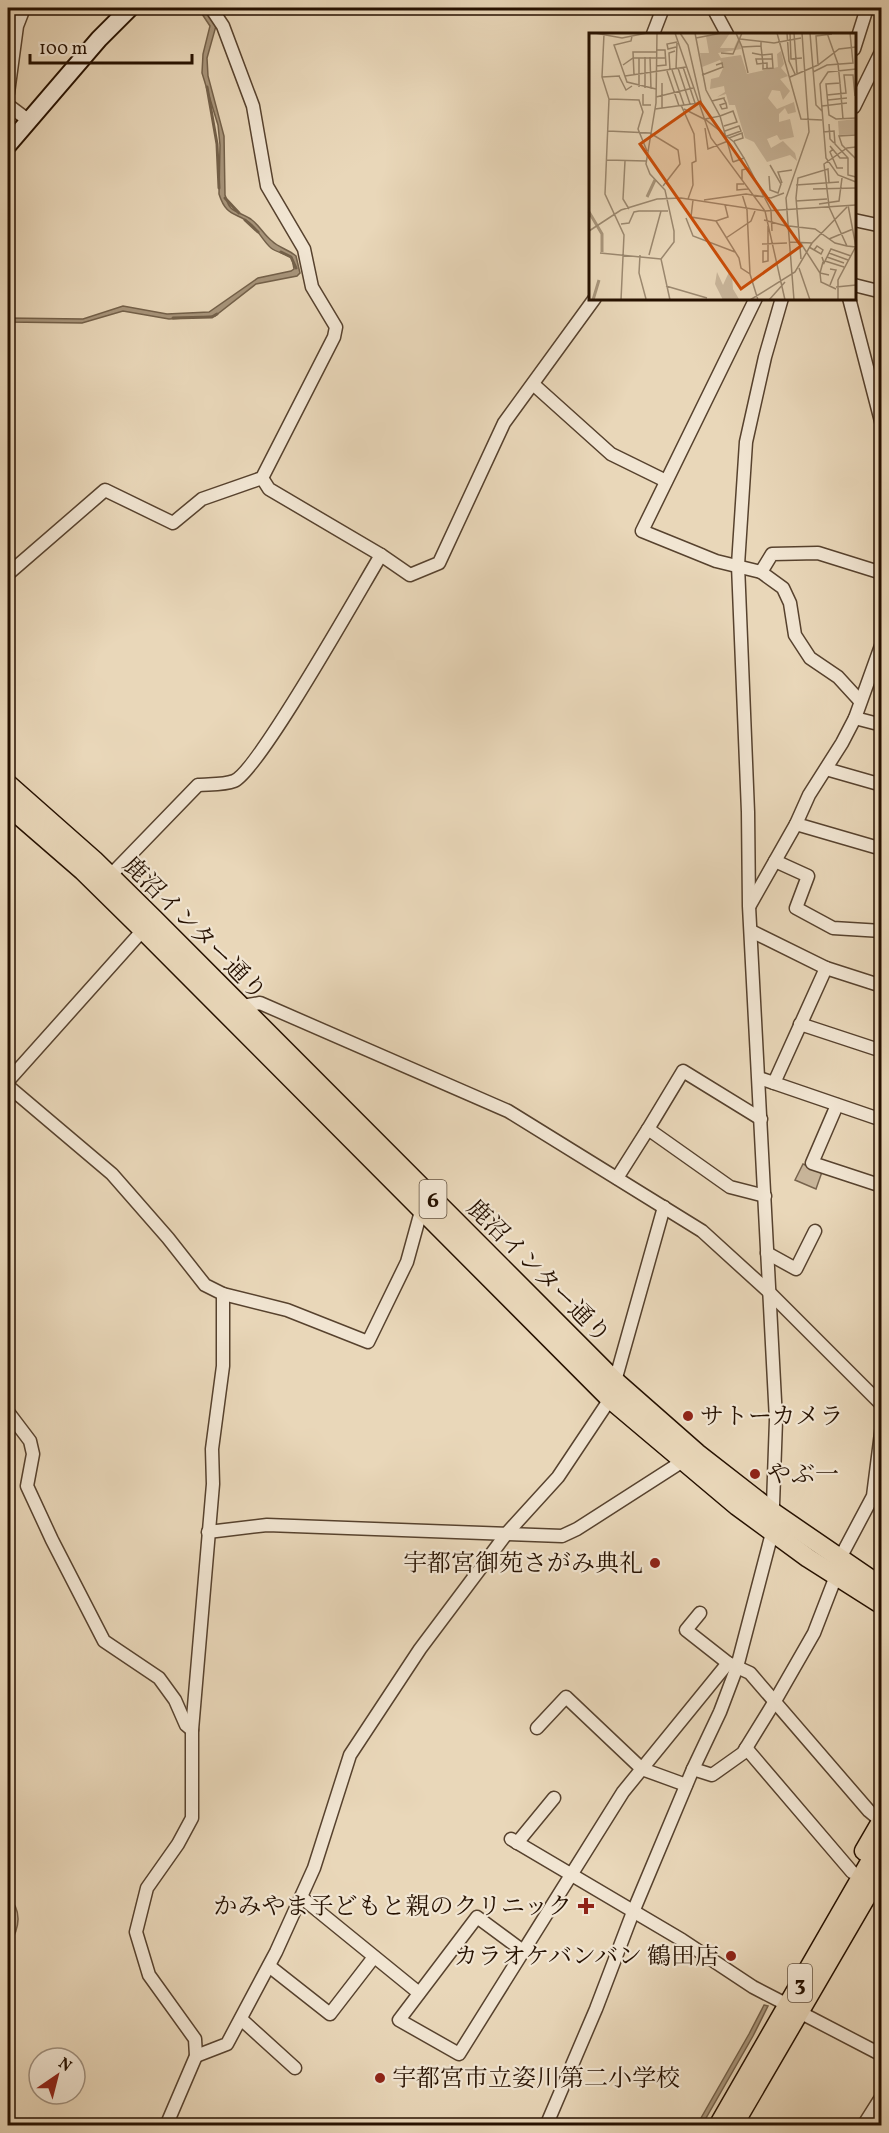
<svg xmlns="http://www.w3.org/2000/svg" width="889" height="2133" font-family="Vollkorn,'Noto Serif JP',serif">
<rect width="100%" height="100%" fill="#e9d7b9"/>
<filter id="stains"><feTurbulence type="fractalNoise" baseFrequency=".00333" numOctaves="4"/><feColorMatrix values="0 0 0 0 .2 0 0 0 0 .09 0 0 0 0 .02 0 0 0 .5 -.17"/></filter>
<radialGradient id="worn" r=".72"><stop offset=".6" stop-color="#630" stop-opacity="0"/><stop offset="1" stop-color="#630" stop-opacity=".3"/></radialGradient>
<!-- green -->
<g fill="#c8b59a" stroke="#77634d" stroke-width="1.5">
<polygon points="803,1164 822,1172 816,1189 795,1180"/>
<path d="M8,1896C23,1911 19,1930 8,1947Z"/>
</g>
<!-- water -->
<g fill="#a7947a" stroke="#736049" stroke-width="1.5">
<path d="M198,8H204L216,26L207,58L208,76L224,136L225,195C227,200 227,204 231,208C236,213 246,215 252,220C260,226 264,235 272,241C279,248 288,249 296,256L300,273L297,276L256,284L215,316L169,319L123,311L82,323L8,322V318L83,319L123,306L167,314L209,312L258,278L291,271L294,269L292,258C286,253 277,253 271,248C264,242 259,232 252,225C237,211 227,219 219,194L220,145L218,125L202,73L203,54L210,26Z"/>
<polygon points="764,2005 768,2006 753,2036 702,2125 697,2125 749,2034"/>
</g>
<g fill="none" stroke-linecap="round" stroke-linejoin="round">
<!-- stream -->
<g stroke="#736049" stroke-width="3">
<polyline points="207,87 217,144 219,188"/>
<polyline points="225,198 239,213"/>
<polyline points="245,220 258,232"/>
<polyline points="281,252 291,257 296,268"/>
<polyline points="173,318 212,317 217,314"/>
</g>
<defs>
<g id="street">
<polyline points="713,8 727,34"/>
<polyline points="653,34 663,8"/>
<polyline points="854,49 867,8"/>
<polyline points="8,93 17,26 24,8"/>
<polyline points="8,105 28,120"/>
<polyline points="854,107 882,50"/>
<polyline points="854,220 882,226"/>
<polyline points="854,285 882,292"/>
<polyline points="756,298 642,531 716,561 761,572 772,554 818,553 882,573"/>
<polyline points="849,298 882,425"/>
<polyline points="533,384 611,454 666,481"/>
<polyline points="262,478 269,489 381,555 410,575 439,563 504,423 595,298"/>
<polyline points="761,572 783,588 790,603 795,635 810,658 838,677 860,701"/>
<polyline points="8,574 105,490 173,523 202,499 262,478 334,337 336,327 312,287 304,249 267,186 253,106 223,26 211,8"/>
<polyline points="855,718 882,725"/>
<polyline points="826,769 882,785"/>
<polyline points="796,824 882,849"/>
<polyline points="775,861 808,876 796,908 833,928 882,931"/>
<path d="M106,880L198,785C209,784 224,785 234,781C258,772 361,588 381,555"/>
<polyline points="750,905 796,824 809,795 842,743 855,718 882,643"/>
<polyline points="751,931 826,968"/>
<polyline points="237,1007 260,1003 508,1111 702,1231 769,1292 882,1405"/>
<polyline points="800,1024 882,1051"/>
<polyline points="759,1078 774,1083 826,968 882,986"/>
<polyline points="8,1081 143,930"/>
<polyline points="774,1083 882,1120"/>
<polyline points="8,1086 112,1174 168,1238 205,1285 223,1294 223,1366 212,1449 213,1484 192,1730 192,1818 178,1844 147,1888 136,1932 149,1975 195,2039 196,2056 166,2126"/>
<polyline points="837,1105 812,1163 882,1186"/>
<polyline points="761,1119 683,1071 648,1129 730,1187 765,1196"/>
<polyline points="617,1178 648,1129"/>
<polyline points="767,1253 796,1269 815,1231"/>
<polyline points="223,1294 287,1310 368,1342 407,1262 423,1204"/>
<polyline points="8,1412 30,1441 33,1454 27,1486 52,1540 104,1641 159,1678 175,1700 186,1725 192,1730"/>
<polyline points="208,1532 267,1525 562,1536 577,1529 683,1461"/>
<polyline points="839,1560 873,1496 882,1425"/>
<polyline points="700,1613 686,1630 728,1663 750,1673 869,1811 881,1821"/>
<polyline points="537,1728 566,1697 642,1769 686,1785"/>
<polyline points="746,1748 852,1872"/>
<polyline points="693,1769 712,1775 743,1753 775,1701 814,1633 836,1576"/>
<polyline points="511,1839 682,1940 753,1987 780,2001"/>
<polyline points="517,1843 554,1798"/>
<polyline points="301,1897 419,1993"/>
<polyline points="523,1951 477,1917 399,2020 459,2054 623,1792 728,1663"/>
<polyline points="269,1966 330,2014 374,1957"/>
<polyline points="807,2016 882,2055"/>
<polyline points="241,2019 295,2068"/>
<polyline points="196,2056 227,2044 276,1952 314,1868 350,1755 420,1649 507,1533 558,1477 610,1399 664,1207"/>
<polyline points="546,2126 596,2009 633,1912 693,1769 720,1712 737,1667 772,1533 776,1420 749,906 748,812 738,565 746,442 765,357 782,298"/>
<polyline points="863,2126 882,2096"/>
</g>
<polyline id="secondary" points="8,145 99,39 130,8"/>
<g id="primary">
<polyline points="8,784 94,860 154,919 614,1380 697,1453 774,1513 882,1587"/>
<polyline points="8,806 83,871 143,930 610,1399 737,1506 808,1558 882,1605"/>
<polyline points="864,1851 882,1820"/>
<polyline points="718,2126 882,1841"/>
<polyline points="733,2126 882,1870"/>
</g>
</defs>
<!-- street casing -->
<use href="#street" stroke="#57422e" stroke-width="15"/>
<!-- secondary casing -->
<use href="#secondary" stroke="#261100" stroke-width="20"/>
<!-- primary casing -->
<use href="#primary" stroke="#261100" stroke-width="21"/>
<!-- street -->
<use href="#street" stroke="#f1e5d2" stroke-width="12"/>
<!-- secondary -->
<use href="#secondary" stroke="#f1e5d2" stroke-width="16"/>
<!-- primary -->
<use href="#primary" stroke="#e9d7b9" stroke-width="18"/>
</g>
<!-- markers -->
<g fill="#8f2418" stroke="#f1e5d2" stroke-width="2">
<circle cx="688" cy="1416" r="6"/>
<circle cx="755" cy="1474" r="6"/>
<circle cx="655" cy="1563" r="6"/>
<path d="M583 1897h6v6h6v6h-6v6h-6v-6h-6v-6h6z"/>
<circle cx="731" cy="1956" r="6"/>
<circle cx="380" cy="2078" r="6"/>
</g>
<g text-anchor="middle" stroke-width="4.5" stroke-linejoin="round" paint-order="stroke">
<!-- shield labels -->
<g fill="#f1e5d2" stroke="#63513f" stroke-width="1.5">
<rect x="419.5" y="1180" width="27" height="38" rx="4.5"/>
<rect x="788" y="1964" width="24" height="38" rx="4.5"/>
</g>
<g font-size="22" font-weight="bold" fill="#261100">
<text x="433" y="1207">6</text>
<text x="800" y="1991">3</text>
</g>
<!-- street labels -->
<g font-size="24" fill="#261100" stroke="#f1e5d2">
<text transform="translate(195 928) rotate(45)" y="8">鹿沼インター通り</text>
<text transform="translate(539 1271) rotate(45)" y="8">鹿沼インター通り</text>
</g>
<!-- poi labels -->
<g font-size="24" fill="#261100" stroke="#f1e5d2" text-anchor="start">
<text x="700" y="1424">サトーカメラ</text>
<text x="767" y="1482">やぶ一</text>
<text x="643" y="1571" text-anchor="end">宇都宮御苑さがみ典礼</text>
<text x="572" y="1914" text-anchor="end">かみやま子どもと親のクリニック</text>
<text x="719" y="1964" text-anchor="end">カラオケバンバン 鶴田店</text>
<text x="392" y="2086">宇都宮市立姿川第二小学校</text>
</g>
</g>
<!-- overview -->
<g transform="translate(589 33)">
<rect width="267" height="267" fill="#e9d7b9"/>
<path d="M141,0L131,15H145L149,6L146,0L151,7L152,16L129,20L132,25L152,22L158,41L189,34L188,21L192,18L195,31L192,35L199,43L191,46L201,58L194,67L191,58L183,57L179,65L188,76L205,69L207,79L199,81L196,75L190,81V89L201,86L205,104L191,107L188,102L178,106L182,115L194,108L206,120L208,128L201,122L178,129L165,109L156,105L146,72H140L137,61L128,64L136,59L135,53L121,56L122,46L130,44L135,33L131,27L113,34L111,20H120L117,3ZM267,86V101L250,102L249,88ZM128,239L134,252L140,239L143,241L144,256L150,266L134,267L126,251Z" fill="#c8b59a"/>
<path fill="none" stroke="#a7947a" stroke-width="3" d="M58,164L66,147M0,179L13,201V219M4,267L10,247"/>
<path fill="none" stroke="#9b886f" stroke-width="1.5" d="M6,0L33,5L58,0M68,0L67,70L57,131L61,141L76,157L85,198V209L72,226L81,267M86,0L122,105L176,178L196,267M91,0L99,12L113,73M106,0L117,57L131,83L144,78L148,89L135,93M147,0L153,14L172,13M188,0L212,86L233,87M198,0L200,28L206,41M201,0L202,26L213,25M205,0L208,40M221,0L227,72L233,78M238,0L249,31L251,50L237,51L240,82L247,86L267,85M15,1L13,44L20,66L16,161L35,202L32,267M43,3L42,8L25,12L38,49L67,56M107,5L133,0M151,6L185,10L212,5M87,14L79,16L78,11L88,9M153,14L159,40M132,20L144,21L153,0M163,20L173,22L183,21L184,35L174,36V31L172,13V9M56,24V55M61,24L62,56M229,31L227,3L243,1M34,32L44,25H77M67,33L77,32L76,17H67M94,34L106,70M89,35L101,71M87,36L88,10M178,36V30L168,31L167,26H183M267,36L239,39L231,51L237,125L249,142L267,149M81,37L80,20L86,18M83,37L95,72M78,38L90,73M224,39L238,32L264,30L261,0M45,42L44,19H67M113,42L134,34L133,30L127,32M30,43L37,57L43,53M36,43L97,34M13,44L31,43M201,44L229,32L250,16L267,14M251,50L254,86M50,54V25M54,61V72H62M238,62L257,60L255,42H264L266,63M67,64L104,55M20,66L50,67L54,79L49,96L58,118M239,67L258,65M123,68L135,65V66L137,70L138,75L133,76L131,72L137,70M92,72L105,101L107,128L103,130L104,152L99,166M233,73L258,70M73,75V50M66,76L110,70M95,76L117,87L145,109L155,125L144,129M116,86L131,83L144,129M240,91L241,106L245,110M116,95L119,116L139,108M19,98L61,100L89,117L91,131L74,153M136,98L150,93L152,98L138,103M234,99L245,98L246,111L259,125V142L267,144M267,102L250,103L253,112L267,126M140,105L153,100L154,105L145,108M241,113L251,125H259M244,116L241,119L248,135H254M155,125L182,177M18,127L57,128M36,128L34,166L40,176M180,143L181,157L189,160L192,151L181,132M153,148V137L160,135M193,150L189,139L203,137M155,151H148V157L159,156M207,152L250,149M224,156L267,155M153,161L158,177L161,241M104,167L102,184L127,188L150,225L152,235L161,241L169,267M115,167L157,161L182,165L195,160M207,168L238,166M230,171L250,168L253,145M259,172L267,214M240,173L235,131L258,115L267,114M240,174L258,213L267,214M182,178L183,198M97,185L104,203L146,219M175,187L197,193M127,188L139,184L136,172M32,191L40,190L45,179L50,178H79M179,193V228L174,229V218H179M200,193L226,196L246,210L258,213M0,198L32,177L68,166L92,165L176,178L267,172M137,205L162,188L166,178M240,206L264,196M201,209L223,210M211,209L231,240L232,249L247,256M173,211L198,210M220,214L232,221L234,217L228,213L225,217M11,220L72,226M240,220L259,227M51,222L50,240L57,266M60,222L72,178M233,224L235,230L242,216L262,223M238,224L255,230M212,226L207,165L209,145L239,136L240,150M236,228L255,234M234,229L231,240L240,242M210,235L221,267M241,252L247,237L241,236M77,253L118,265M247,254L267,252M8,267H58M161,267L206,239L223,210L258,174M180,267L196,249M205,267L197,165L220,99L213,0M249,267V247L266,215"/>
<path fill="#cb4e0a" fill-opacity="0.15" stroke="#cb4e0a" stroke-width="3" d="M111,69L212,213L152,256L51,111Z"/>
<rect width="267" height="267" fill="none" stroke="#261100" stroke-width="3"/>
</g>
<!-- margin -->
<rect width="889" height="2133" fill="none" stroke="#e9d7b9" stroke-width="30"/>
<rect x="9" y="9" width="871" height="2115" fill="none" stroke="#261100" stroke-width="3"/>
<rect x="15" y="15" width="859" height="2103" fill="none" stroke="#261100" stroke-width="1.5"/>
<!-- north arrow -->
<g transform="translate(57 2076) rotate(35)"><circle r="28" fill="#f1e5d2" stroke="#a0907e" stroke-width="1.5"/>
<path d="M0-4.5L10 22L0 15L-10 22Z" fill="#8f2418"/>
<text y="-9" font-size="16" font-weight="bold" text-anchor="middle" fill="#261100">N</text>
</g>
<!-- scale -->
<path d="M30 54v9h162v-9" fill="none" stroke="#261100" stroke-width="3"/>
<text x="39" y="54" font-size="18" fill="#261100" stroke="#f1e5d2" stroke-width="4.5" paint-order="stroke">100 m</text>
<rect width="100%" height="100%" filter="url(#stains)"/>
<rect width="100%" height="100%" fill="url(#worn)"/>
</svg>
